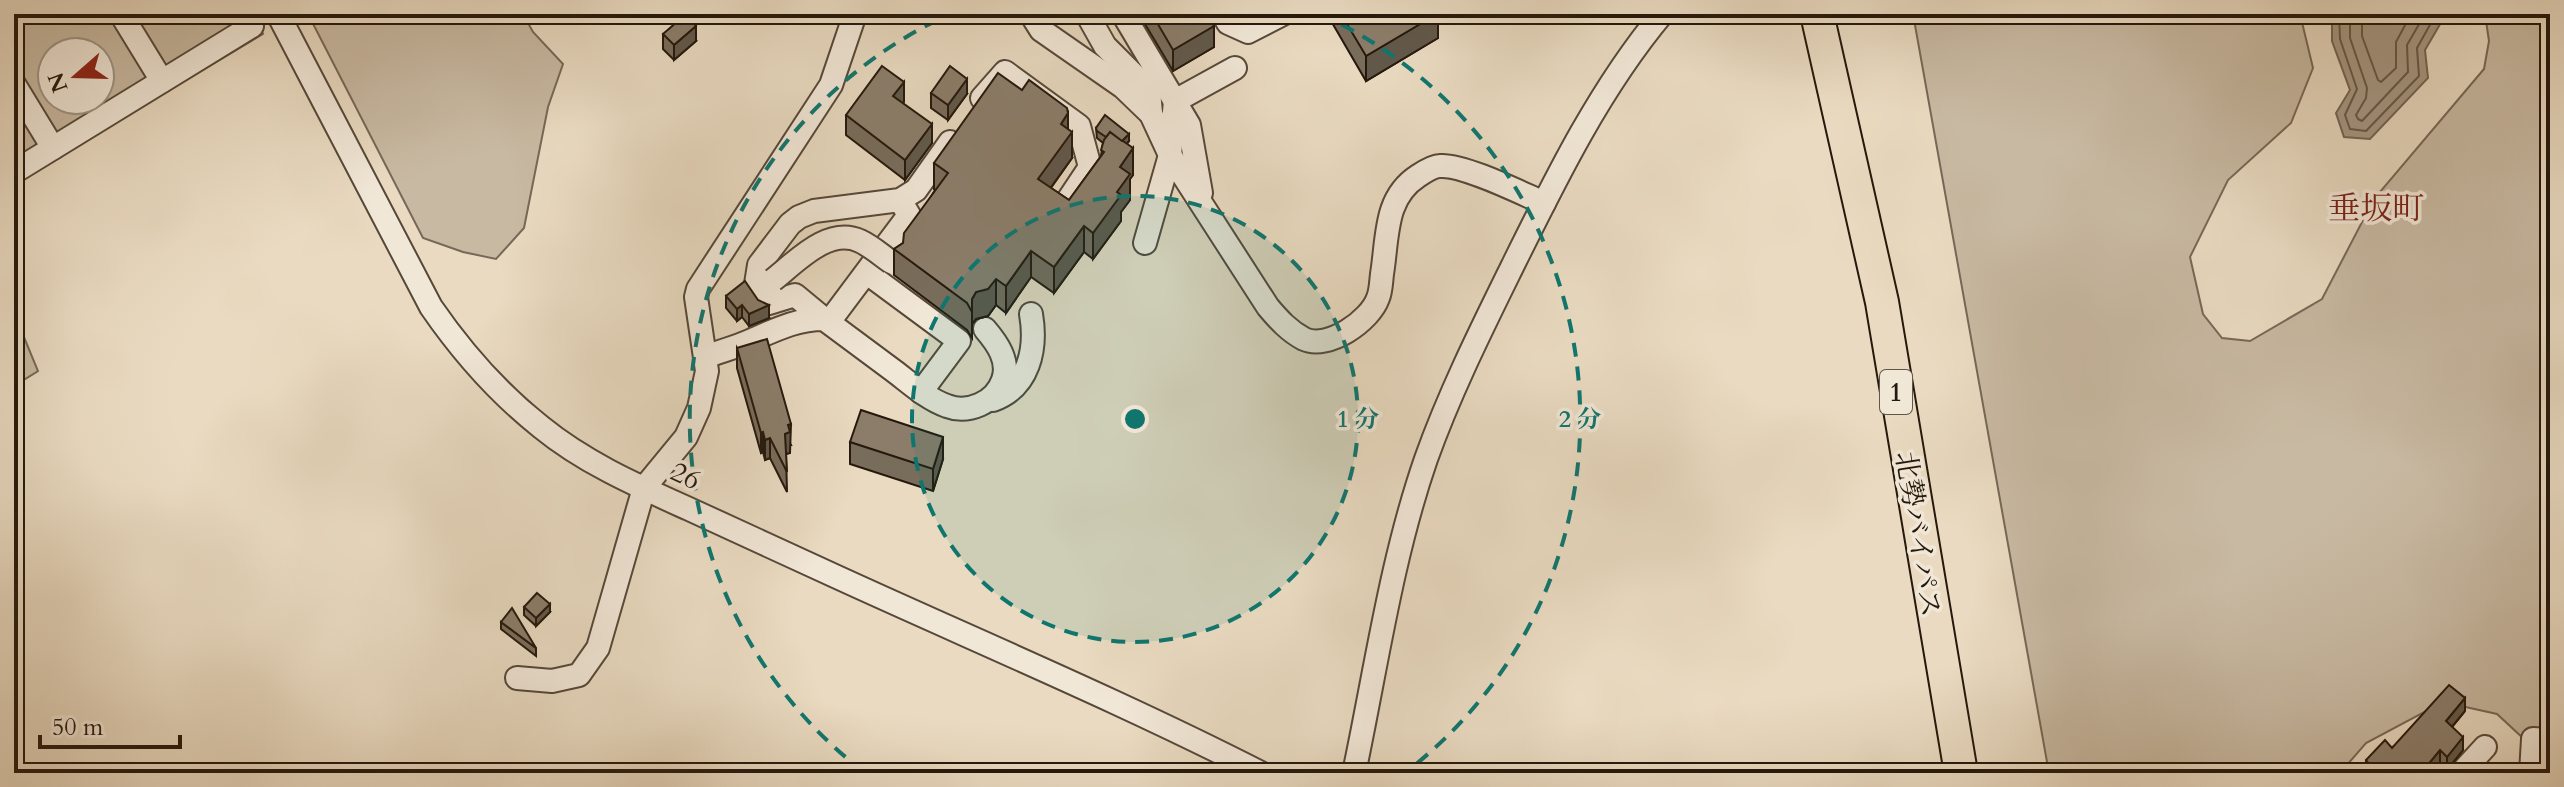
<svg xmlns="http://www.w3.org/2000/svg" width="2564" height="787" font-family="Cardo,'Noto Serif JP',serif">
<rect width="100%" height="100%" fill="#e9dac1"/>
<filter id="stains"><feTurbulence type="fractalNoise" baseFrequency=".0025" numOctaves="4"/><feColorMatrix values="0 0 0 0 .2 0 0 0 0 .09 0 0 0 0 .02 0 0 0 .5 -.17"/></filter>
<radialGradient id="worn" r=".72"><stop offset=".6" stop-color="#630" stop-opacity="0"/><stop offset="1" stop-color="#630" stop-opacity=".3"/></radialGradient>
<!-- green -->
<g fill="#c8b9a2" stroke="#766857" stroke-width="2" fill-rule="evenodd">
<path d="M14,14H252L263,34L14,183ZM52,52H100V100H52Z"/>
<polygon points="308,14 523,14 533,32 563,64 548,107 524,228 496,259 463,252 423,238"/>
<polygon points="1913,14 2300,14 2313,68 2291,123 2228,180 2190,257 2203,314 2222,338 2250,341 2322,299 2374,199 2484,69 2489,41 2485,14 2550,14 2550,754 2539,753 2497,714 2443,702 2366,743 2340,773 2049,773"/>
<polygon points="14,313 38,371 14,386"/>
</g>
<!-- water -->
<polygon fill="#a69883" stroke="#726553" stroke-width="2" points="2332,14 2446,14 2425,50 2428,78 2370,139 2344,137 2336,113 2350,90 2332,41"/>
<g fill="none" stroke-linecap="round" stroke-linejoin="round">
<!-- shore -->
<g stroke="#665848" stroke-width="2">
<polyline points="2339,14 2340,39 2357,89 2345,115 2350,129 2366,131 2419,76 2417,48 2436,14"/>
<polyline points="2350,14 2350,38 2367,88 2366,98 2356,115 2358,119 2362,121 2408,72 2407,45 2425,14"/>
<polyline points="2362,14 2362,36 2378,80 2381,82 2396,68 2396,42 2411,14"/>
</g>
<defs>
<g id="minor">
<polyline points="121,14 162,81"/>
<path d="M278,14L431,307C462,352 498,393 541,427C585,463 638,486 689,509C738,532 788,554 837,577C979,642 1122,702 1261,773"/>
<path d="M1031,14L1041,30L1123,87L1151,114L1170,155L1268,307C1279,320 1289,331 1304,339C1328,350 1370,321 1378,298C1381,291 1381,282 1382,274C1388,237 1384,198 1418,176C1424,172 1434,166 1440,166C1463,164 1521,193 1544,203"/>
<polyline points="1087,14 1105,46 1149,90 1151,114"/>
<polyline points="1123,14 1189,125 1201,193"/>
<polyline points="1223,14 1228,23 1248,32 1283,14"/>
<polyline points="14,84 53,148"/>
<polyline points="982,98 1005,72 1079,126 1090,167 1068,200"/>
<polyline points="14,172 252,26 246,14"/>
<polyline points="1145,243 1170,155 1175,101 1235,68"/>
<polyline points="867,273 959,341 921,392"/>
<polyline points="770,282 759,291 769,303 795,295 824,319"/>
<polyline points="759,291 756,284 759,265 790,224 799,217 814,211 900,200 916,190 950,142"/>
<polyline points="829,322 909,215 900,200"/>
<path d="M705,357C721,351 737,347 752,340C777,329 797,319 824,319C847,336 871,354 894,371C910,383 927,399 947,406C968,414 995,403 1003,380C1010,361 997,343 985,329"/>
<path d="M993,400C1029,387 1037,349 1031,314"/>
<polyline points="517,678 552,681 579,675 598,648 644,488 686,437 699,408 707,371 696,297 698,289 831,85 855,14"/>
<path d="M1354,773C1376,669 1391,560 1426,459C1450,392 1482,328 1513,265C1556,178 1600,88 1662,14"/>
<polyline points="2461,773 2485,747"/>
<polyline points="2531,773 2533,739 2550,740"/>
</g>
<polyline id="highway" points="1817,14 1882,302 1961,773"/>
</defs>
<!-- minor casing -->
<use href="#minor" stroke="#564839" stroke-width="26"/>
<!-- highway casing -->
<use href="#highway" stroke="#25180c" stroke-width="36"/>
<!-- minor -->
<use href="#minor" stroke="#f1e7d7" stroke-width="22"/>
<!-- highway -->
<use href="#highway" stroke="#e9dac1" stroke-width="32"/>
<defs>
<path id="minor-bridge" d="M773,280C795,263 828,226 860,241C871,246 881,255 891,262"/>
</defs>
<!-- minor-bridge casing -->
<use href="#minor-bridge" stroke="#564839" stroke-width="26" stroke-linecap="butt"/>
<!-- minor-bridge -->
<use href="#minor-bridge" stroke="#f1e7d7" stroke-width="22"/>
</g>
<!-- wall -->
<g fill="#786c5b" stroke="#25180c" stroke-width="2">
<polygon points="1139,14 1210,14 1208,17 1214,47 1173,71"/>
<polygon points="1327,14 1438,14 1438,38 1366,81"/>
<polygon points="663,34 696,41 674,60 663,49"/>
<polygon points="931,93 967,94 948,120 931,108"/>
<polygon points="903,103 932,143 905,180 846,135 846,115"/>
<polygon points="1096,128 1129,141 1127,144 1133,175 1130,179 1130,200 1121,212 1121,221 1093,259 1084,252 1054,293 1031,277 1006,313 996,305 988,316 976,319 972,324 972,338 967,330 894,275 894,249 903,243 935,190 934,189 934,163 1072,158 1051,188 1069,200 1101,156 1103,143 1097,138"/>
<polygon points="726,296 769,318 749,326 742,317 737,321 726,308"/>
<polygon points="737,348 791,445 790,445 790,453 786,454 787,492 770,458 765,460 763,452 761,453 737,368"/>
<polygon points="850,442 943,459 933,491 850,464"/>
<polygon points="524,607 550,612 536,626 524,615"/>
<polygon points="501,622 536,648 536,656 501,629"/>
<polygon points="2465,711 2452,727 2463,750 2447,770 2440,763 2432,773 2366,773 2366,760"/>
</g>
<!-- shaded-wall -->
<g fill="#61584a" stroke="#25180c" stroke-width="2">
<polygon points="1437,14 1438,14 1438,38 1366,81 1366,56"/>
<polygon points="696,26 696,41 674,60 674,45"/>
<polygon points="1214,26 1214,47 1173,71 1173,50"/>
<polygon points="967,79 967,94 948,120 948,105"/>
<polygon points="904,82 904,102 893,116 893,96"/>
<polygon points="1068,113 1068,137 1072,132 1072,158 1038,205 1038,179 1061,124"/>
<polygon points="932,124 932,143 905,180 905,160"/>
<polygon points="1129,134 1129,141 1117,154 1117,146"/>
<polygon points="1133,148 1133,175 1130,179 1130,200 1121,212 1121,221 1093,259 1093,233 1117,192 1120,167"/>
<polygon points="1084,226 1084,252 1054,293 1054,267"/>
<polygon points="1031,251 1031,277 1006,313 1006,286"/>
<polygon points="996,279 996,305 988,316 976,319 972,324 972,299 976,292"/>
<polygon points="742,305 742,317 737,321 737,309"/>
<polygon points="769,305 769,318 749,326 749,314"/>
<polygon points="791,424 790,453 785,454 785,434 788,425"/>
<polygon points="763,432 763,452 761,453 761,433"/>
<polygon points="943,437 943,459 933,491 933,469"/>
<polygon points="770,438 770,458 765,460 765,440"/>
<polygon points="550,604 550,612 536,626 536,618"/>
<polygon points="2465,698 2465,711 2446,734 2446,721"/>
<polygon points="2463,737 2463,750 2447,770 2447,757"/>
<polygon points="2440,750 2440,763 2432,773 2421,773"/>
</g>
<!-- building -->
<g fill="#8b7d6a" stroke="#25180c" stroke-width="2">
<polygon points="686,14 696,26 674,45 663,34"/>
<polygon points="1152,14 1206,14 1214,26 1173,50"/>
<polygon points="1341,14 1437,14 1366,56"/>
<polygon points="882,66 904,82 893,96 932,124 905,160 846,115"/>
<polygon points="950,66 967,79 948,105 931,93"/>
<polygon points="998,73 1022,90 1029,80 1067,108 1068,113 1061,124 1072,132 1038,179 1069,200 1104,152 1101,150 1104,140 1110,132 1133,148 1120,167 1130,174 1117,192 1121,195 1093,233 1084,226 1054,267 1031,251 1006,286 996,279 988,289 976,292 972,299 972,312 967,303 894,249 903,243 904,233 948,173 934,163"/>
<polygon points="1105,115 1129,134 1122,141 1110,132 1106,137 1097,131 1096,128"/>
<polygon points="745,281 758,300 769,305 749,314 742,305 737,309 726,296"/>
<polygon points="767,339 791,424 788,425 790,432 785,434 787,472 770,438 765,440 763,432 761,433 737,348"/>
<polygon points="861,410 943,437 933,469 850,442"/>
<polygon points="537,593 550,604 536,618 524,607"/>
<polygon points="512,608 536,648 501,622"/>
<polygon points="2449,685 2465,698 2446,721 2463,737 2447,757 2440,750 2421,773 2367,773 2370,765 2366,760 2385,740 2392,748"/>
</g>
<!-- distance rings -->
<circle cx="1135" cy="419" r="223" fill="#0f766e" fill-opacity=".12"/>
<g fill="none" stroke="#0f766e" stroke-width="4" stroke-dasharray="14 10">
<circle cx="1135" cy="419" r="223"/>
<path d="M864 772A445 445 0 0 1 950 14M1320 14A445 445 0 0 1 1406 772"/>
</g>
<g text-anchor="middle" stroke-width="7" stroke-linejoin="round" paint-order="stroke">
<!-- shield labels -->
<rect fill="#f1e7d7" stroke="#625649" stroke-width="2" x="1880" y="370" width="32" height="44" rx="6"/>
<g font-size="26" font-weight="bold" fill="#25180c">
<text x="1896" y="401">1</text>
</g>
<!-- street labels -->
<g font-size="28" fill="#25180c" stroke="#f1e7d7">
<text transform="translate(686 475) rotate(25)" y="10">26</text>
<text transform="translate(1919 534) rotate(81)" y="10">北勢バイパス</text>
</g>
<!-- quarter labels -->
<g font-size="32" fill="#7a1f14" stroke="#f1e7d7">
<text x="2376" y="219">垂坂町</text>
</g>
</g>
<circle cx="1135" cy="419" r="12" fill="#0f766e" stroke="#f1e7d7" stroke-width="4"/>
<g font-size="24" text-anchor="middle" font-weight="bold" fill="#0f766e" stroke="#f1e7d7" stroke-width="7" stroke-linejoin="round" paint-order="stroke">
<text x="1358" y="427">1 分</text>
<text x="1580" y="427">2 分</text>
</g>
<!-- margin -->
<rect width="2564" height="787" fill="none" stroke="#e9dac1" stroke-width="48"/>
<rect x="16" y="16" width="2532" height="755" fill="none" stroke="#25180c" stroke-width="4"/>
<rect x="24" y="24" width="2516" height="739" fill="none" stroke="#25180c" stroke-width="2"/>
<!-- north arrow -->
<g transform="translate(76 76) rotate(250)"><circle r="38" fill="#f1e7d7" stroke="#9f9486" stroke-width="2"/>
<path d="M0-6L14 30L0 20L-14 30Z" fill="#8f2418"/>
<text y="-12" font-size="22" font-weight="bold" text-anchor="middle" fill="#25180c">N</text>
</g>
<!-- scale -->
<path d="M40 735v12h140v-12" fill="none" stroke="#25180c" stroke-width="4"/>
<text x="52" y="735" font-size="24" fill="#25180c" stroke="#f1e7d7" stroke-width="6" paint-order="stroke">50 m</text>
<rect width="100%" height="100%" filter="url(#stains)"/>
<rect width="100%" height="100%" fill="url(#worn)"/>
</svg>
